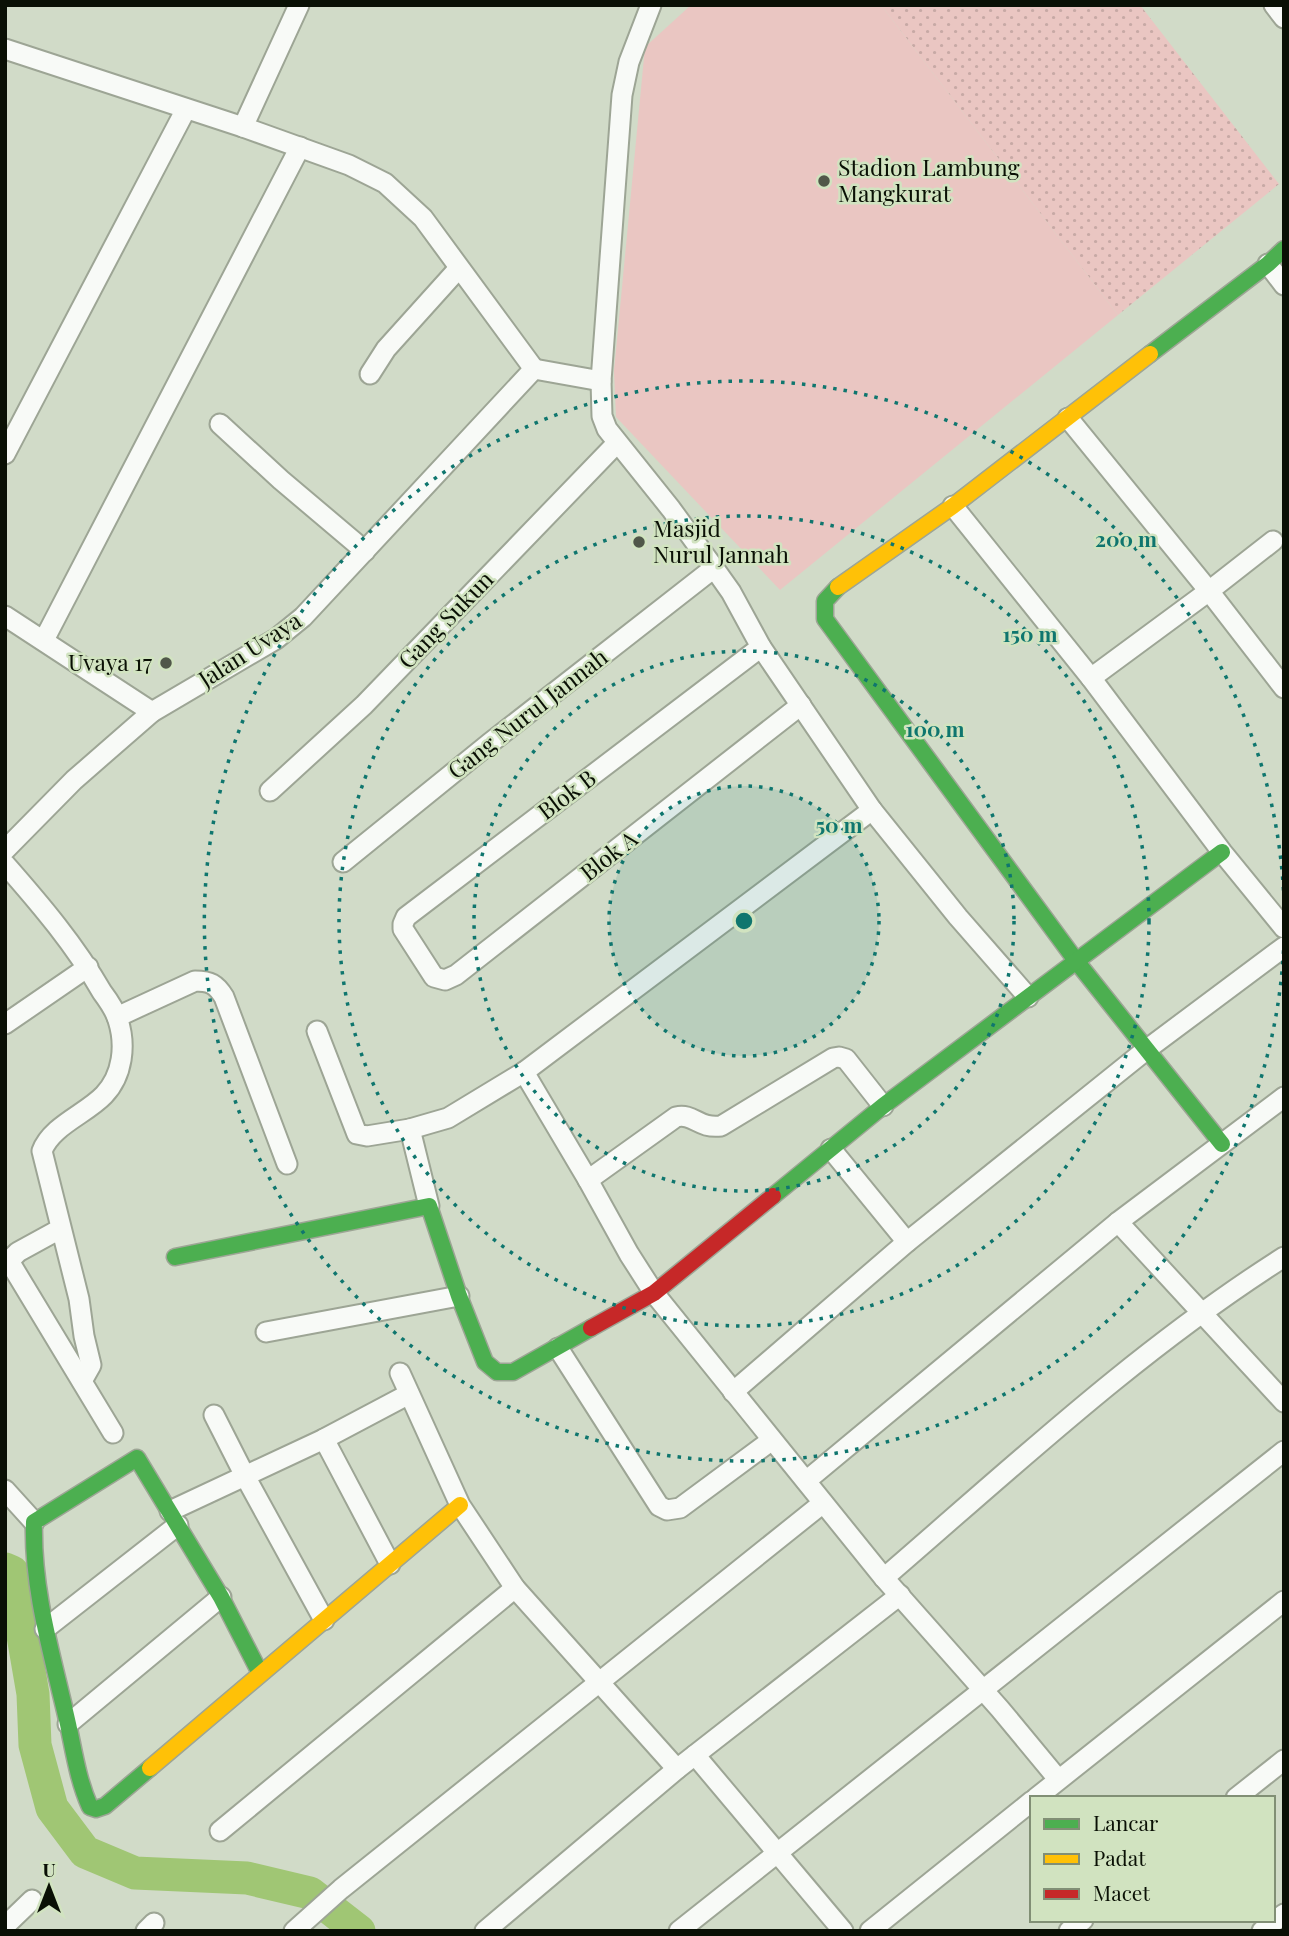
<svg xmlns="http://www.w3.org/2000/svg" width="1289" height="1936" font-family="'Playfair Display',serif">
<defs>
<pattern id="grass-dots" width="8" height="8" patternUnits="userSpaceOnUse" patternTransform="scale(1.75)"><rect width="8" height="8" fill="#eac6c2"/><path d="M2 2h.1M6 6h.1" fill="none" stroke="#c7a9a5" stroke-width="1.8" stroke-linecap="round"/></pattern>
</defs>
<rect width="100%" height="100%" fill="#d1dbc8"/>
<!-- grass -->
<polygon fill="url(#grass-dots)" points="881,5 1140,5 1279,184 1118,315"/>
<!-- pitch -->
<polygon fill="#eac6c2" points="691,5 881,5 1118,315 780,590 616,417 614,371 645,47"/>
<g fill="none" stroke-linecap="round" stroke-linejoin="round">
<!-- river -->
<polyline stroke="#a0c674" stroke-width="33" points="5,1569 12,1572 33,1694 35,1745 52,1808 85,1852 135,1873 247,1878 310,1893 359,1931"/>
<defs>
<g id="street">
<polyline points="1274,5 1284,18"/>
<polyline points="5,49 243,127 349,165 385,183 423,218 534,369"/>
<polyline points="243,127 299,5"/>
<polyline points="1268,264 1284,285"/>
<polyline points="534,369 601,381 622,95 629,62 651,5"/>
<polyline points="370,374 386,349 459,268"/>
<polyline points="601,381 602,416 607,429 671,509 714,568 731,592 761,647 872,810 958,917 1028,997"/>
<polyline points="1068,418 1209,591 1284,688"/>
<polyline points="220,424 281,480 365,551"/>
<polyline points="5,454 186,109"/>
<polyline points="953,506 1091,678 1222,852 1284,928"/>
<polyline points="5,616 152,712"/>
<polyline points="44,640 300,147"/>
<polyline points="761,647 406,917 403,924 403,929 434,977 445,980 456,975 801,705"/>
<polyline points="1091,678 1209,591 1273,541"/>
<polyline points="270,791 364,705 617,443"/>
<polyline points="5,850 74,780 152,712 276,639 303,617 534,369"/>
<polyline points="343,862 490,743 714,568"/>
<path d="M5,864C41,905 75,945 102,992C108,1000 115,1010 118,1020C126,1045 123,1075 104,1095C86,1114 51,1126 42,1151L79,1299L84,1336L91,1365L82,1381"/>
<path d="M117,1017L195,981C210,981 216,984 224,997L287,1164"/>
<polyline points="5,1024 88,967"/>
<polyline points="317,1031 357,1134 367,1136 410,1129"/>
<polyline points="524,1072 588,1180 629,1254 654,1293 884,1578 1000,1709 1058,1779"/>
<polyline points="831,1149 907,1242"/>
<path d="M588,1180L676,1117C694,1113 698,1129 721,1126L833,1058L839,1057L846,1059L883,1106"/>
<polyline points="429,1206 410,1129 448,1118 524,1072 872,810"/>
<polyline points="1118,1222 1284,1402"/>
<polyline points="60,1229 18,1252 9,1261 113,1433"/>
<polyline points="266,1332 459,1296"/>
<polyline points="558,1348 659,1506 667,1510 680,1508 772,1440"/>
<polyline points="400,1373 460,1505 515,1588 677,1769"/>
<polyline points="733,1392 907,1242 1146,1050 1284,947"/>
<polyline points="214,1415 245,1476 324,1620"/>
<polyline points="324,1439 390,1564"/>
<polyline points="806,1481 1118,1222 1284,1097"/>
<polyline points="5,1490 34,1522"/>
<polyline points="170,1511 324,1439 409,1394"/>
<path d="M884,1578C1014,1466 1139,1349 1284,1257"/>
<polyline points="45,1629 178,1525"/>
<polyline points="68,1724 221,1597"/>
<polyline points="695,1755 843,1931"/>
<polyline points="1036,1798 1284,1601"/>
<polyline points="1236,1798 1284,1760"/>
<polyline points="220,1831 515,1588"/>
<polyline points="5,1926 32,1900"/>
<polyline points="146,1931 154,1923"/>
<polyline points="294,1931 341,1889 823,1503"/>
<polyline points="485,1931 677,1769 900,1595"/>
<polyline points="679,1931 1284,1451"/>
<polyline points="870,1931 1032,1801"/>
<polyline points="1069,1931 1083,1920"/>
<polyline points="1262,1931 1284,1914"/>
</g>
<g id="fast">
<polyline points="1150,354 1268,264 1284,249"/>
<polyline points="838,587 825,601 825,619 1077,962 1222,1144"/>
<polyline points="773,1196 883,1106 1222,852"/>
<polyline points="175,1257 429,1206 459,1296 485,1362 497,1372 513,1372 591,1328"/>
<path d="M150,1768L105,1806L96,1809L90,1807C78,1780 74,1752 68,1724C53,1657 32,1592 34,1522L137,1458L221,1597L260,1673"/>
</g>
<g id="slow">
<polyline points="838,587 953,506 1150,354"/>
<polyline points="150,1768 460,1505"/>
</g>
<polyline id="jam" points="591,1328 654,1293 773,1196"/>
</defs>
<!-- street casing -->
<use href="#street" stroke="#9da595" stroke-width="23"/>
<!-- fast casing -->
<use href="#fast" stroke="#9da595" stroke-width="19"/>
<!-- slow casing -->
<use href="#slow" stroke="#9da595" stroke-width="19"/>
<!-- jam casing -->
<use href="#jam" stroke="#9da595" stroke-width="19"/>
<!-- street -->
<use href="#street" stroke="#f8faf7" stroke-width="19"/>
<!-- fast -->
<use href="#fast" stroke="#4caf50" stroke-width="16"/>
<!-- slow -->
<use href="#slow" stroke="#ffc107" stroke-width="16"/>
<!-- jam -->
<use href="#jam" stroke="#c62828" stroke-width="16"/>
</g>
<!-- distance rings -->
<circle cx="744" cy="921" r="135" fill="#0f766e" fill-opacity=".12"/>
<g fill="none" stroke="#0f766e" stroke-width="3.5" stroke-dasharray="3.5 7">
<circle cx="744" cy="921" r="135"/>
<circle cx="744" cy="921" r="270"/>
<circle cx="744" cy="921" r="405"/>
<path d="M1284 940A540 540 0 1 1 1284 902"/>
</g>
<!-- markers -->
<g fill="#505749" stroke="#d1e3c0" stroke-width="2.5">
<circle cx="824" cy="181" r="7"/>
<circle cx="639" cy="542" r="7"/>
<circle cx="166" cy="663" r="7"/>
</g>
<g text-anchor="middle" stroke-width="5" stroke-linejoin="round" paint-order="stroke">
<!-- poi labels -->
<g font-size="23" fill="#0a1005" stroke="#d1e3c0" text-anchor="start">
<text x="838" y="176">Stadion Lambung<tspan x="838" dy="26">Mangkurat</tspan></text>
<text x="653" y="537">Masjid<tspan x="653" dy="26">Nurul Jannah</tspan></text>
<text x="152" y="671" text-anchor="end">Uvaya 17</text>
</g>
<!-- street labels -->
<g font-size="23" fill="#0a1005" stroke="#d1e3c0">
<text transform="translate(446 620) rotate(-46)" y="8">Gang Sukun</text>
<text transform="translate(250 650) rotate(-33)" y="8">Jalan Uvaya</text>
<text transform="translate(528 714) rotate(-38)" y="8">Gang Nurul Jannah</text>
<text transform="translate(567 795) rotate(-37)" y="8">Blok B</text>
<text transform="translate(609 856) rotate(-38)" y="8">Blok A</text>
</g>
</g>
<circle cx="744" cy="921" r="10" fill="#0f766e" stroke="#d1e3c0" stroke-width="3.5"/>
<g font-size="21" text-anchor="middle" font-weight="bold" fill="#0f766e" stroke="#d1e3c0" stroke-width="5" stroke-linejoin="round" paint-order="stroke">
<text x="1126" y="547">200 m</text>
<text x="1030" y="642">150 m</text>
<text x="935" y="737">100 m</text>
<text x="839" y="833">50 m</text>
</g>
<!-- border -->
<rect width="1289" height="1936" fill="none" stroke="#0a1005" stroke-width="14"/>
<!-- legend -->
<rect x="1030" y="1796" width="245" height="126" fill="#d1e3c0" stroke="#818f75" stroke-width="2"/>
<rect x="1044" y="1819" width="35" height="10" fill="#4caf50" stroke="#818f75" stroke-width="2"/>
<text x="1093" y="1831" font-size="21" fill="#0a1005">Lancar</text>
<rect x="1044" y="1854" width="35" height="10" fill="#ffc107" stroke="#818f75" stroke-width="2"/>
<text x="1093" y="1866" font-size="21" fill="#0a1005">Padat</text>
<rect x="1044" y="1889" width="35" height="10" fill="#c62828" stroke="#818f75" stroke-width="2"/>
<text x="1093" y="1901" font-size="21" fill="#0a1005">Macet</text>
<!-- north arrow -->
<g transform="translate(49 1887)" stroke="#d1e3c0" stroke-width="5" paint-order="stroke">
<path d="M0-5L12 26L0 18L-12 26Z" fill="#0a1005"/>
<text y="-10" font-size="19" font-weight="bold" text-anchor="middle" fill="#0a1005">U</text>
</g>
</svg>
